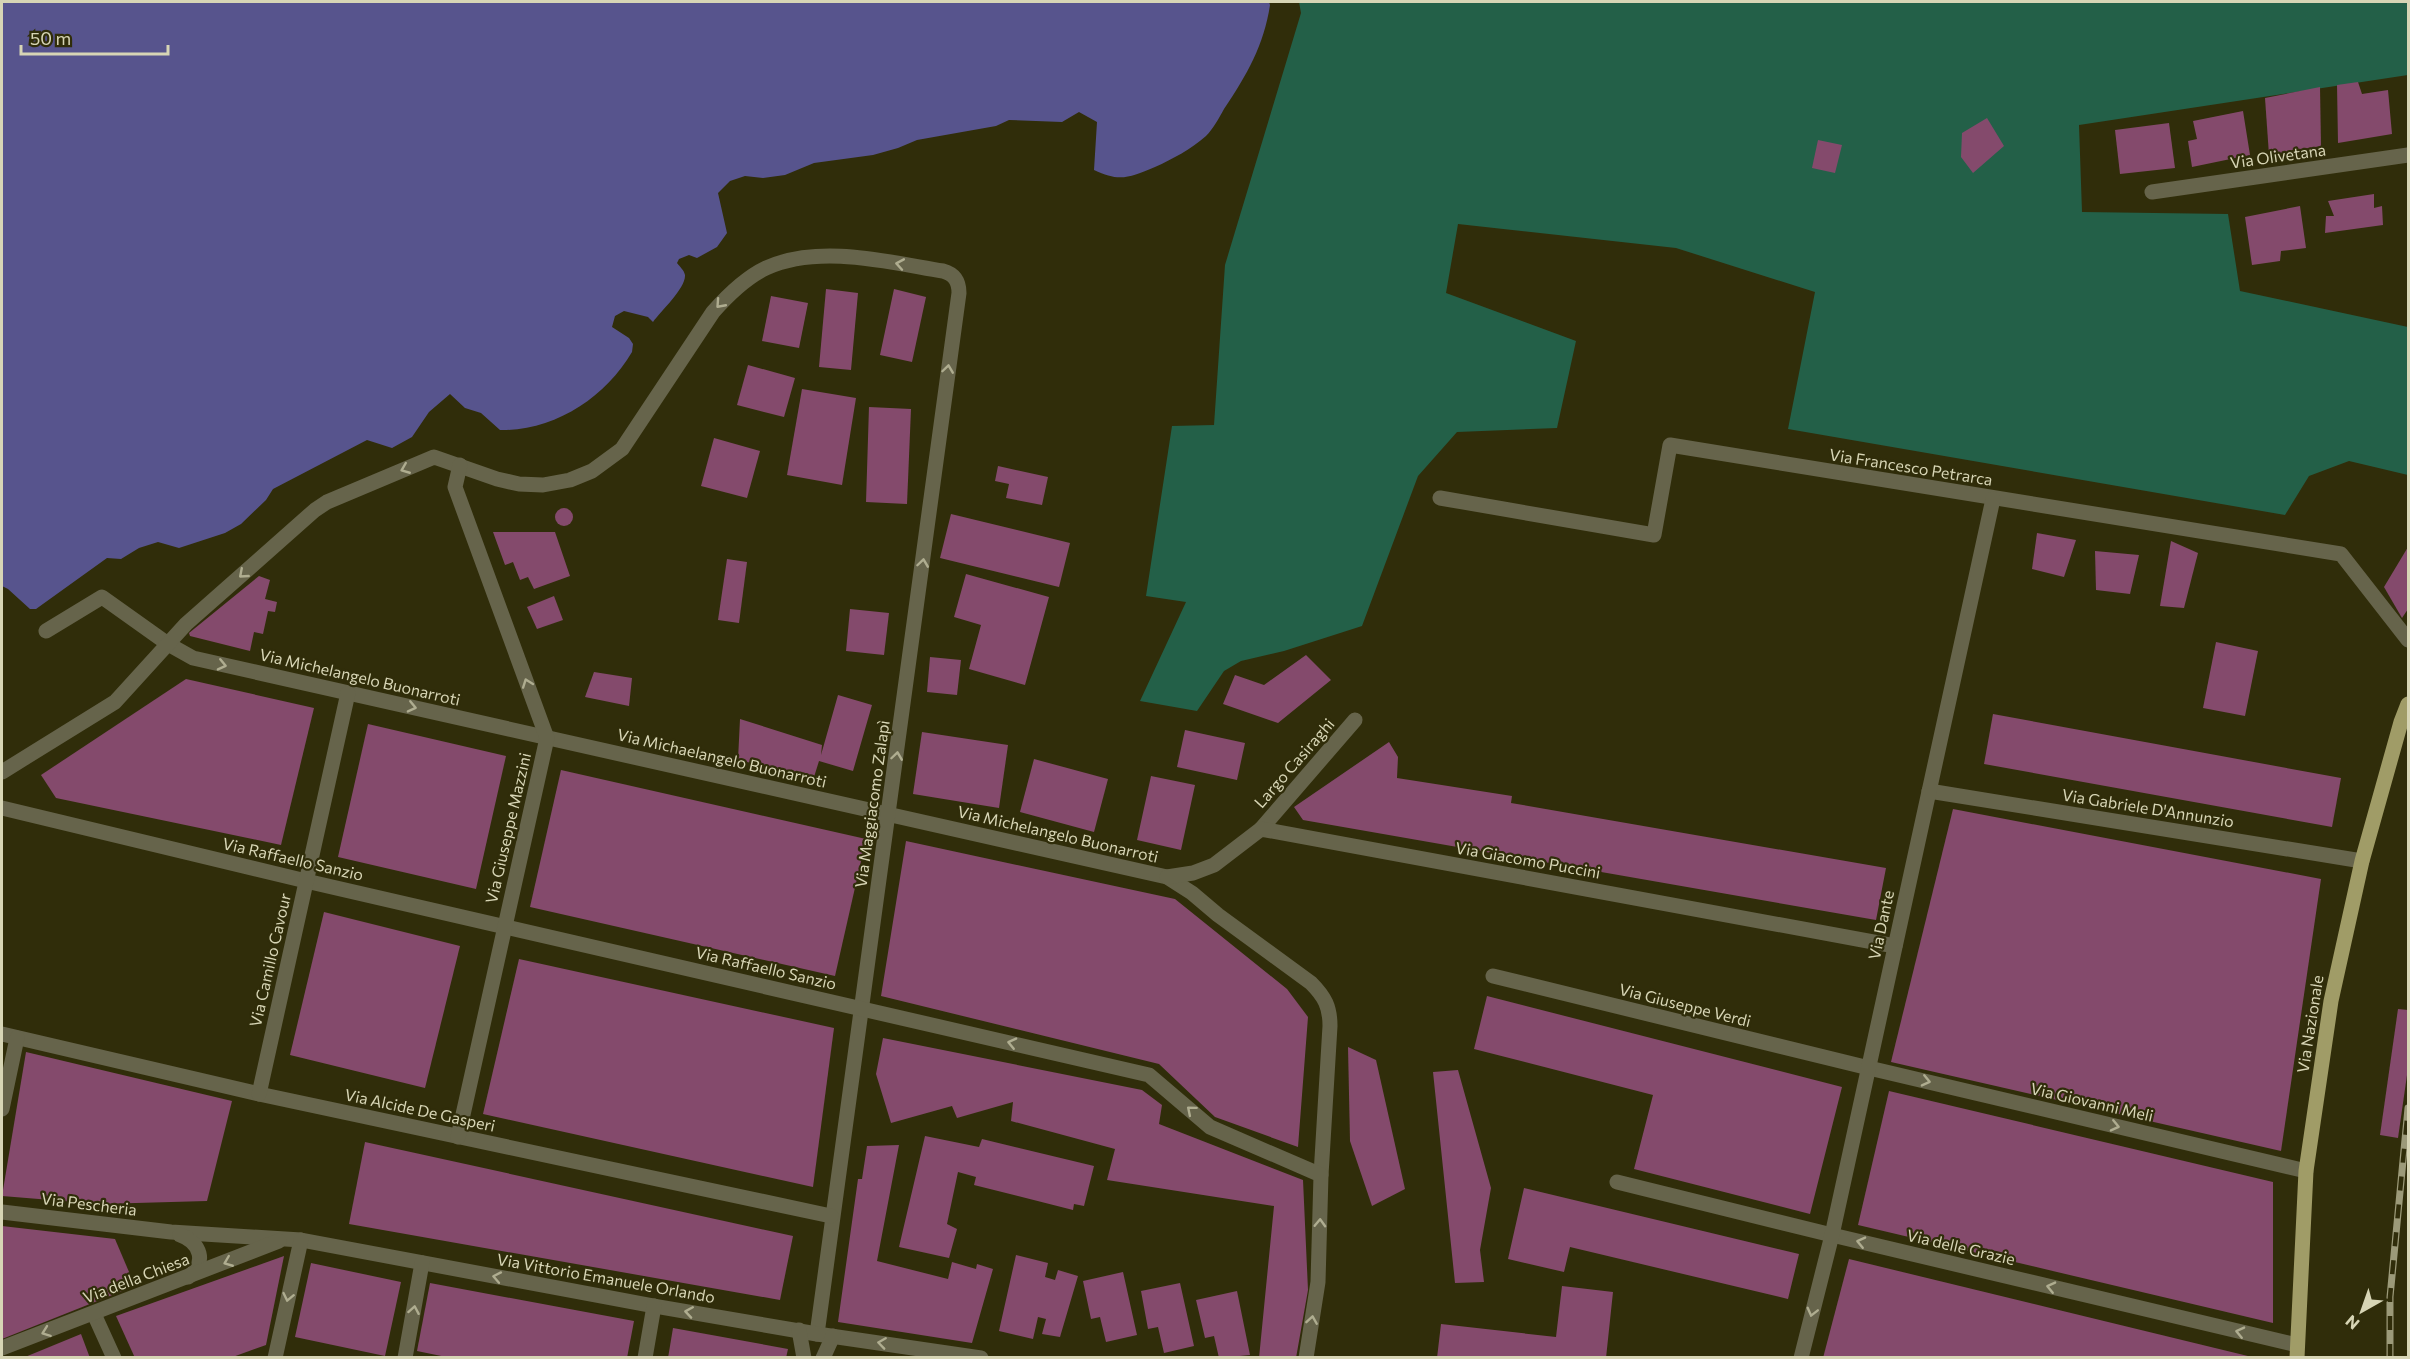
<svg xmlns="http://www.w3.org/2000/svg" width="2410" height="1359" font-family="Commissioner,sans-serif">
<rect width="100%" height="100%" fill="#302d0a"/>
<!-- green -->
<polygon fill="#236048" points="1299,2 2408,2 2408,75 2079,125 2082,212 2228,214 2240,291 2408,327 2408,475 2349,461 2309,476 2285,515 1788,429 1815,292 1676,248 1458,224 1446,293 1576,341 1557,428 1457,432 1418,476 1362,626 1284,651 1241,661 1224,671 1197,711 1140,701 1186,602 1146,596 1172,426 1214,425 1225,265 1301,13"/>
<!-- water -->
<path fill="#57548d" d="M2,2H1269L1270,5C1264,45 1247,75 1224,109C1219,118 1213,129 1206,136C1191,149 1173,159 1155,167C1129,178 1119,182 1094,170L1097,122L1079,112L1062,122L1009,120L996,126L917,140L898,148L873,155L814,163L785,175L763,178L745,176L730,181L718,193L727,233L717,247L697,258L689,255L679,259L677,263C680,267 684,270 685,275C686,288 661,311 653,322L648,317L624,311L615,316L612,327L629,338L633,344L632,352C605,398 554,431 500,430L481,413L465,408L450,394L429,412L412,437L392,448L367,440L273,489L266,500L241,524L225,533L179,548L158,542L139,548L121,559L107,558L36,609H30L8,589L2,586Z"/>
<!-- building -->
<g fill="#844a6c">
<polygon points="2358,82 2362,94 2388,90 2392,134 2338,143 2337,85"/>
<polygon points="2320,87 2321,146 2269,155 2265,98"/>
<polygon points="2243,111 2250,155 2192,167 2188,141 2197,139 2193,121"/>
<polygon points="1987,118 2004,146 1973,173 1961,157 1962,133"/>
<polygon points="2169,123 2175,168 2120,174 2115,130"/>
<polygon points="1818,140 1842,145 1835,173 1812,168"/>
<polygon points="2374,194 2374,208 2382,206 2383,225 2325,233 2326,216 2334,216 2328,201"/>
<polygon points="2300,206 2306,248 2281,251 2280,261 2252,265 2245,217"/>
<polygon points="826,289 858,293 851,370 819,367"/>
<polygon points="894,289 926,297 912,362 880,355"/>
<polygon points="771,296 808,303 799,348 762,341"/>
<polygon points="748,365 795,378 784,417 737,405"/>
<polygon points="802,389 856,398 842,485 787,475"/>
<polygon points="869,407 911,409 907,504 866,502"/>
<polygon points="714,438 760,451 747,498 701,486"/>
<polygon points="998,466 1048,477 1042,505 1006,498 1009,484 995,481"/>
<circle cx="564" cy="517" r="9"/>
<polygon points="951,514 1070,543 1059,587 940,558"/>
<polygon points="493,532 555,532 570,576 534,589 528,577 520,580 513,562 505,565"/>
<polygon points="2037,533 2076,540 2064,577 2032,569"/>
<polygon points="2171,541 2198,553 2184,608 2160,606"/>
<polygon points="2408,547 2408,609 2402,618 2384,587"/>
<polygon points="2095,551 2139,555 2130,594 2096,590"/>
<polygon points="727,559 747,562 739,623 718,620"/>
<polygon points="966,574 1049,597 1025,685 969,669 981,625 954,617"/>
<polygon points="259,576 270,580 265,599 277,602 275,612 268,611 263,634 254,632 250,651 190,636 189,633"/>
<polygon points="554,596 563,620 537,629 527,607"/>
<polygon points="850,609 889,613 884,655 846,651"/>
<polygon points="2216,642 2258,651 2245,716 2203,708"/>
<polygon points="1306,655 1331,680 1278,723 1223,704 1235,675 1264,685"/>
<polygon points="930,657 961,660 957,695 927,692"/>
<polygon points="594,672 632,678 629,706 585,697"/>
<polygon points="186,679 314,708 281,845 56,798 41,775"/>
<polygon points="838,695 872,705 853,771 819,761 814,777 738,760 740,719 822,745 821,755"/>
<polygon points="1993,714 2341,778 2332,827 1984,764"/>
<polygon points="368,724 506,756 476,889 338,857"/>
<polygon points="1185,730 1245,743 1237,780 1177,767"/>
<polygon points="922,732 1008,745 999,808 913,794"/>
<polygon points="1389,742 1398,757 1397,778 1512,796 1511,803 1886,868 1876,920 1303,820 1294,807"/>
<polygon points="1034,759 1108,779 1094,832 1020,812"/>
<polygon points="561,770 866,839 835,976 530,907"/>
<polygon points="1151,776 1195,785 1181,850 1137,840"/>
<polygon points="1953,809 2321,879 2281,1151 1891,1062"/>
<polygon points="906,841 1175,899 1287,989 1308,1017 1298,1147 1215,1117 1159,1064 881,996"/>
<polygon points="324,912 460,946 425,1088 290,1055"/>
<polygon points="519,959 834,1028 813,1187 483,1114"/>
<polygon points="1487,996 1842,1087 1810,1214 1634,1169 1653,1095 1474,1049"/>
<polygon points="2398,1009 2408,1010 2408,1068 2398,1138 2380,1135"/>
<polygon points="883,1038 1142,1090 1162,1105 1159,1124 1303,1180 1308,1290 1296,1358 1259,1358 1274,1206 1107,1180 1115,1149 1011,1121 1013,1102 957,1118 952,1106 891,1123 876,1074"/>
<polygon points="1348,1047 1376,1060 1405,1189 1372,1206 1350,1141"/>
<polygon points="26,1052 232,1101 207,1201 100,1204 2,1196"/>
<polygon points="1458,1070 1491,1188 1480,1250 1484,1282 1455,1283 1433,1072"/>
<polygon points="1889,1091 2273,1182 2273,1323 1858,1225"/>
<polygon points="925,1136 979,1147 982,1139 1094,1166 1084,1206 1074,1204 1073,1210 974,1185 976,1177 958,1172 947,1224 957,1229 949,1258 899,1247"/>
<polygon points="365,1142 793,1236 780,1300 349,1224"/>
<polygon points="899,1145 877,1261 948,1279 952,1262 976,1269 977,1264 993,1269 972,1343 838,1322 858,1179 862,1179 867,1146"/>
<polygon points="1524,1188 1799,1254 1788,1299 1570,1247 1564,1272 1508,1259"/>
<polygon points="2,1226 115,1239 135,1286 2,1339"/>
<polygon points="1016,1255 1048,1263 1045,1277 1055,1280 1058,1270 1078,1276 1060,1337 1042,1334 1046,1319 1038,1317 1033,1339 999,1331"/>
<polygon points="284,1256 266,1345 230,1358 135,1358 116,1316"/>
<polygon points="1849,1259 2252,1357 2251,1358 1823,1358"/>
<polygon points="311,1263 401,1282 385,1356 295,1337"/>
<polygon points="1123,1272 1137,1335 1106,1342 1100,1317 1091,1319 1083,1281"/>
<polygon points="430,1283 634,1321 627,1358 451,1358 417,1351"/>
<polygon points="1180,1283 1194,1346 1164,1353 1158,1327 1148,1329 1141,1291"/>
<polygon points="1562,1286 1613,1292 1606,1358 1437,1358 1441,1324 1556,1337"/>
<polygon points="1237,1291 1250,1355 1219,1358 1214,1336 1205,1338 1196,1300"/>
<polygon points="673,1328 788,1349 786,1358 668,1358"/>
<polygon points="81,1334 90,1358 25,1358 25,1357"/>
</g>
<g fill="none" stroke-linecap="round" stroke-linejoin="round">
<!-- minor -->
<g stroke="#66644b" stroke-width="15">
<polyline points="2152,192 2408,155"/>
<polyline points="1440,498 1654,535 1670,445 2341,554 2408,640"/>
<path d="M46,631L102,597L168,644L193,658L1167,877L1192,893L1218,915L1311,983C1325,997 1330,1007 1330,1026L1321,1175"/>
<path d="M2,772L115,702L186,624L315,510L327,502L434,457L497,479L519,484L543,485L570,480L592,471L622,449L713,312C728,295 745,278 766,268C819,244 888,262 943,271C954,274 959,281 959,293L817,1334"/>
<polyline points="1929,791 2362,861"/>
<polyline points="2,808 306,881 1149,1075 1210,1127 1321,1175 1318,1282 1306,1358"/>
<polyline points="1261,829 1355,720"/>
<polyline points="1167,877 1193,873 1214,865 1261,829 1895,946"/>
<polyline points="1493,976 1869,1068 2306,1171"/>
<polyline points="2,1034 259,1094 831,1216"/>
<polyline points="259,1094 348,693"/>
<polyline points="2,1109 17,1038"/>
<polyline points="458,1137 547,738 455,487 460,465"/>
<polyline points="1617,1182 1832,1235 2297,1345"/>
<polyline points="2,1212 171,1232 301,1240 654,1306 817,1334 981,1358"/>
<path d="M180,1235C200,1242 208,1263 188,1277"/>
<polyline points="94,1314 114,1358"/>
<polyline points="799,1330 804,1358"/>
<polyline points="2,1348 279,1241"/>
<polyline points="275,1358 301,1240"/>
<polyline points="405,1358 422,1263"/>
<polyline points="645,1358 654,1306"/>
<polyline points="823,1358 833,1336"/>
<polyline points="1801,1358 1832,1235 1993,499"/>
</g>
<!-- major -->
<polyline stroke="#a09c67" stroke-width="15" points="2297,1358 2306,1171 2331,1001 2362,861 2401,722 2408,704"/>
<defs>
<polyline id="rail" points="2390,1358 2390,1297 2408,1108"/>
</defs>
<!-- rail casing -->
<use href="#rail" stroke="#9c9a79" stroke-width="7"/>
<!-- rail -->
<use href="#rail" stroke="#302d0a" stroke-width="4.5" stroke-dasharray="14" stroke-linecap="butt"/>
</g>
<!-- one-way arrows -->
<defs><path id="oneway-chevron" d="M-2-3.5L2.5 0L-2 3.5" fill="none" stroke-width="1.6" stroke-linecap="round" stroke-linejoin="round" transform="scale(1.5)"/></defs>
<g stroke="#afad90">
<use href="#oneway-chevron" transform="translate(900 264) rotate(-170)"/>
<use href="#oneway-chevron" transform="translate(720 304) rotate(132)"/>
<use href="#oneway-chevron" transform="translate(948 369) rotate(-82)"/>
<use href="#oneway-chevron" transform="translate(405 469) rotate(158)"/>
<use href="#oneway-chevron" transform="translate(923 563) rotate(-82)"/>
<use href="#oneway-chevron" transform="translate(243 574) rotate(139)"/>
<use href="#oneway-chevron" transform="translate(222 665) rotate(13)"/>
<use href="#oneway-chevron" transform="translate(527 683) rotate(-110)"/>
<use href="#oneway-chevron" transform="translate(412 707) rotate(13)"/>
<use href="#oneway-chevron" transform="translate(897 756) rotate(-82)"/>
<use href="#oneway-chevron" transform="translate(1012 1043) rotate(-167)"/>
<use href="#oneway-chevron" transform="translate(1926 1081) rotate(13)"/>
<use href="#oneway-chevron" transform="translate(1191 1110) rotate(-140)"/>
<use href="#oneway-chevron" transform="translate(2115 1126) rotate(13)"/>
<use href="#oneway-chevron" transform="translate(1320 1223) rotate(-88)"/>
<use href="#oneway-chevron" transform="translate(1861 1242) rotate(-167)"/>
<use href="#oneway-chevron" transform="translate(228 1262) rotate(158)"/>
<use href="#oneway-chevron" transform="translate(497 1277) rotate(-169)"/>
<use href="#oneway-chevron" transform="translate(2051 1287) rotate(-167)"/>
<use href="#oneway-chevron" transform="translate(288 1297) rotate(102)"/>
<use href="#oneway-chevron" transform="translate(414 1310) rotate(-80)"/>
<use href="#oneway-chevron" transform="translate(689 1312) rotate(-171)"/>
<use href="#oneway-chevron" transform="translate(1812 1312) rotate(104)"/>
<use href="#oneway-chevron" transform="translate(1312 1320) rotate(-81)"/>
<use href="#oneway-chevron" transform="translate(46 1332) rotate(160)"/>
<use href="#oneway-chevron" transform="translate(2240 1332) rotate(-167)"/>
<use href="#oneway-chevron" transform="translate(882 1343) rotate(-172)"/>
</g>
<g text-anchor="middle" stroke-width="4.5" stroke-linejoin="round" paint-order="stroke">
<!-- street labels -->
<g font-size="16" fill="#d7d5b5" stroke="#302d0a">
<text transform="translate(2278 156) rotate(-8)" y="6">Via Olivetana</text>
<text transform="translate(1911 467) rotate(9)" y="6">Via Francesco Petrarca</text>
<text transform="translate(360 677) rotate(13)" y="6">Via Michelangelo Buonarroti</text>
<text transform="translate(722 758) rotate(13)" y="6">Via Michaelangelo Buonarroti</text>
<text transform="translate(1294 763) rotate(-49)" y="6">Largo Casiraghi</text>
<text transform="translate(872 804) rotate(-82)" y="6">Via Maggiacomo Zalapì</text>
<text transform="translate(2148 808) rotate(9)" y="6">Via Gabriele D'Annunzio</text>
<text transform="translate(508 828) rotate(-77)" y="6">Via Giuseppe Mazzini</text>
<text transform="translate(1058 834) rotate(13)" y="6">Via Michelangelo Buonarroti</text>
<text transform="translate(293 859) rotate(13)" y="6">Via Raffaello Sanzio</text>
<text transform="translate(1528 860) rotate(10)" y="6">Via Giacomo Puccini</text>
<text transform="translate(1881 925) rotate(-78)" y="6">Via Dante</text>
<text transform="translate(270 960) rotate(-77)" y="6">Via Camillo Cavour</text>
<text transform="translate(766 968) rotate(13)" y="6">Via Raffaello Sanzio</text>
<text transform="translate(1685 1005) rotate(14)" y="6">Via Giuseppe Verdi</text>
<text transform="translate(2310 1024) rotate(-81)" y="6">Via Nazionale</text>
<text transform="translate(2092 1102) rotate(13)" y="6">Via Giovanni Meli</text>
<text transform="translate(420 1110) rotate(12)" y="6">Via Alcide De Gasperi</text>
<text transform="translate(89 1204) rotate(7)" y="6">Via Pescheria</text>
<text transform="translate(1961 1247) rotate(13)" y="6">Via delle Grazie</text>
<text transform="translate(136 1278) rotate(-21)" y="6">Via della Chiesa</text>
<text transform="translate(606 1278) rotate(10)" y="6">Via Vittorio Emanuele Orlando</text>
</g>
</g>
<!-- border -->
<rect width="2410" height="1359" fill="none" stroke="#d7d5b5" stroke-width="6"/>
<!-- north arrow -->
<g transform="translate(2362 1311) rotate(220)" stroke="#302d0a" stroke-width="4.5" paint-order="stroke">
<path d="M0-4.5L10 22L0 15L-10 22Z" fill="#d7d5b5"/>
<text y="-9" font-size="16" font-weight="bold" text-anchor="middle" fill="#d7d5b5">N</text>
</g>
<!-- scale -->
<path d="M21 45v9h147v-9" fill="none" stroke="#d7d5b5" stroke-width="3"/>
<text x="30" y="45" font-size="18" fill="#d7d5b5" stroke="#302d0a" stroke-width="4.5" paint-order="stroke">50 m</text>
</svg>
